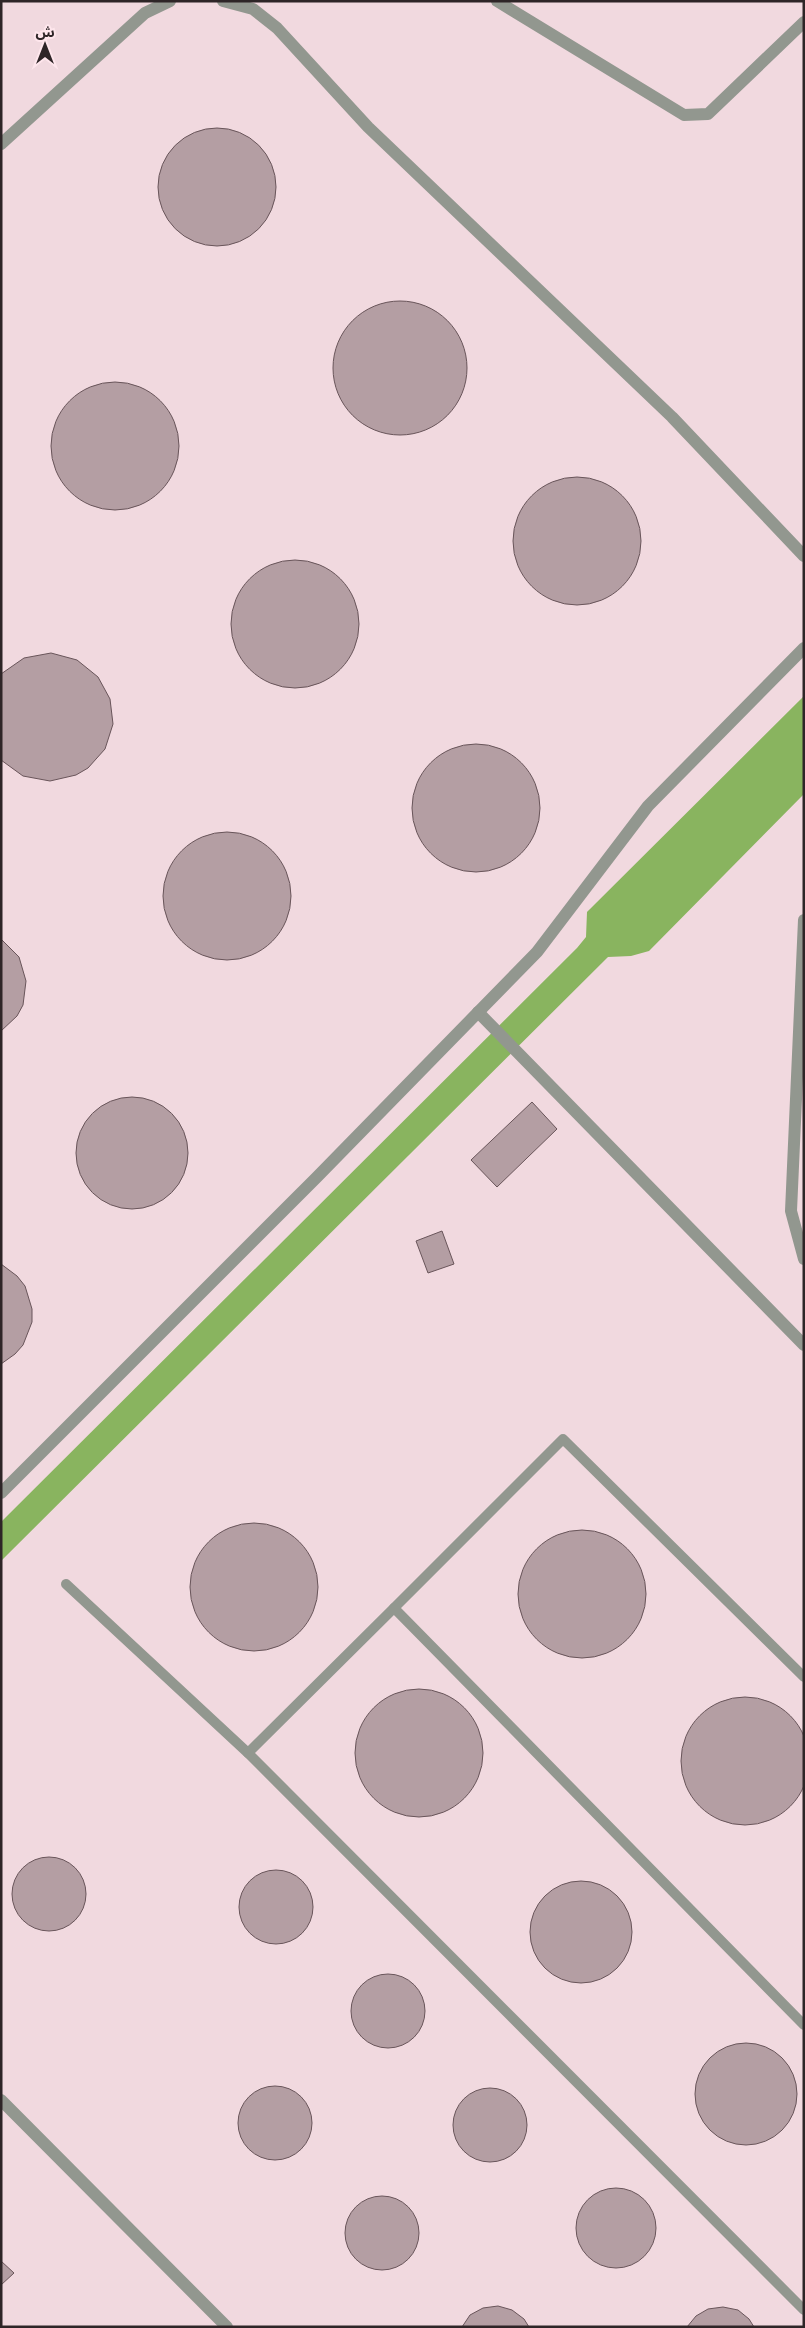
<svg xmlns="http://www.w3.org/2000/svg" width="805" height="2328" font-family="Lato,'Noto Sans Arabic',sans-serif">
<rect width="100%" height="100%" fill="#f1d9df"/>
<!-- water -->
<polygon fill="#89b45f" points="804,696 804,794 649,951 631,956 608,957 1,1561 1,1522 577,948 586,937 587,912"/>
<!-- building -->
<g fill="#b49ea3" stroke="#69555a">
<circle cx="217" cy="187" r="59"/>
<circle cx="400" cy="368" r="67"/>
<circle cx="115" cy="446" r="64"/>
<circle cx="577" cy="541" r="64"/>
<circle cx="295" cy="624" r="64"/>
<polygon points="51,653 77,660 98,677 110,699 113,724 105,749 88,768 76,775 50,781 23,776 1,760 1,674 24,658"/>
<circle cx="476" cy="808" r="64"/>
<circle cx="227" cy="896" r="64"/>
<polygon points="1,939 19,957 26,981 23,1005 17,1016 1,1031"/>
<circle cx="132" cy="1153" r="56"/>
<polygon points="532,1102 557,1129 497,1187 471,1160"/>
<polygon points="442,1231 454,1264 428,1273 416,1241"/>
<polygon points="1,1264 17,1276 25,1286 32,1309 32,1322 23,1345 15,1354 1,1364"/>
<circle cx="254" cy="1587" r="64"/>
<circle cx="582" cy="1594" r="64"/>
<circle cx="419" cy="1753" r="64"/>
<circle cx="745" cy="1761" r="64"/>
<circle cx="49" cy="1894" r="37"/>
<circle cx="276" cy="1907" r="37"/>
<circle cx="581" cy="1932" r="51"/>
<circle cx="388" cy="2011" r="37"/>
<circle cx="746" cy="2094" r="51"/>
<circle cx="275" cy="2123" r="37"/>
<circle cx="490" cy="2125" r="37"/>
<circle cx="616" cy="2228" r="40"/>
<circle cx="382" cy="2233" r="37"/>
<polygon points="1,2261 14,2273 1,2285"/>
<polygon points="498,2306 512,2310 524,2319 529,2327 462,2327 470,2315 483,2308"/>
<polygon points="723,2307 738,2310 749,2319 754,2327 687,2327 696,2316 708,2309"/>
</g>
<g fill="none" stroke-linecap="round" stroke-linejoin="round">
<!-- lane -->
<g stroke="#92978f" stroke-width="10">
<polyline points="66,1584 248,1753"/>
<polyline points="394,1608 248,1753 804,2310"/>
<polyline points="804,1677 563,1439 394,1608 804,2025"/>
</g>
<!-- street -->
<g stroke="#92978f" stroke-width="12">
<polyline points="223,1 253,9 277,28 368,127 672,417 804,556"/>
<polyline points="497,1 684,115 708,114 804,22"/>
<polyline points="1,144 145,13 170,1"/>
<polyline points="804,920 791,1211 804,1259"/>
<polyline points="478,1012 804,1345"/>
<polyline points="1,1493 317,1177 537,952 648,806 804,648"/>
<polyline points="1,2100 227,2327"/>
</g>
</g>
<!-- border -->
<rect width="805" height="2328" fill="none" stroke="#2e2527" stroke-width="5"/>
<!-- north arrow -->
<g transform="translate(45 45)" stroke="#fee6ec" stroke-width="4" paint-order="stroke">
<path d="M0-4L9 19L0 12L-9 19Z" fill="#2e2527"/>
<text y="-8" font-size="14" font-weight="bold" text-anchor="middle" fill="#2e2527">ش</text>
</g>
</svg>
